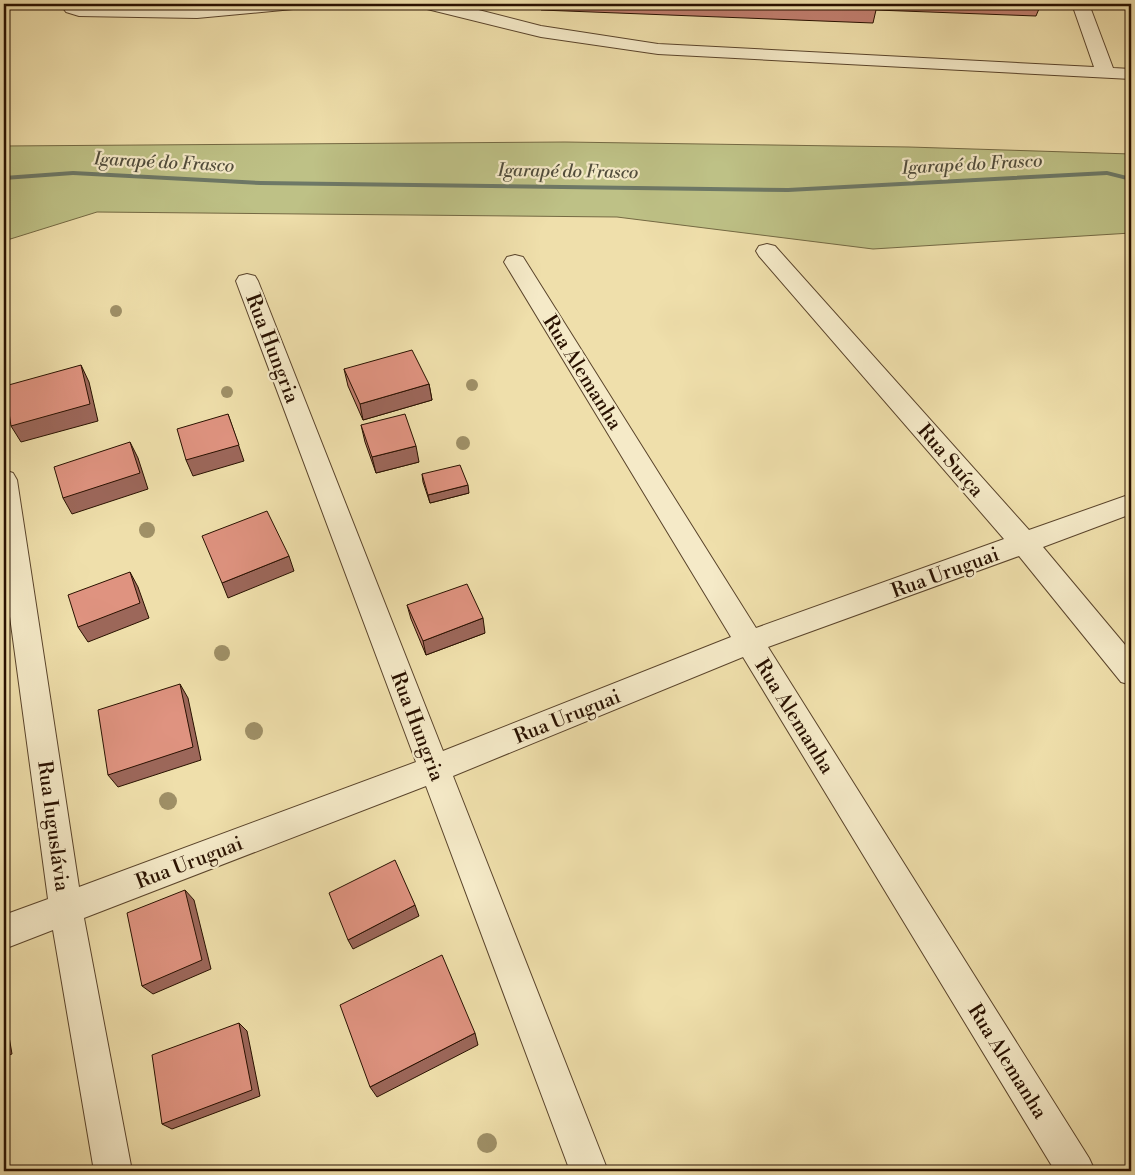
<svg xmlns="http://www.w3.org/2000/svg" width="1135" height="1175" font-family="'Libre Bodoni',serif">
<rect width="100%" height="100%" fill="#efdfab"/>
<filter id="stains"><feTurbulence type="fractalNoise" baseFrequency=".004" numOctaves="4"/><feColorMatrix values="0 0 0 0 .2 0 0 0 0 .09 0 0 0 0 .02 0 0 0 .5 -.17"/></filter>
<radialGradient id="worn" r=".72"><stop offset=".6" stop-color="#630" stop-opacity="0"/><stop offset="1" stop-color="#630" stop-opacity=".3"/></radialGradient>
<!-- green -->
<polygon fill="#bec186" stroke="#746943" points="565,142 909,147 1131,154 1131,233 873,249 617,217 97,212 4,241 4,146"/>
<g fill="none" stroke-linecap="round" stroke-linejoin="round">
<!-- stream -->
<polygon fill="#6d7866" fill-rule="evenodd" points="73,171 261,181 788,188 1107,171 1131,177 1131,181 1107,175 788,192 261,185 73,175 4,180 4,176"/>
<defs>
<g id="minor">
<polygon points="65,4 197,8 241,4 302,4 299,8 293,9 197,18 79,16 66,12 63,8"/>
<polygon points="420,4 455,4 541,26 658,44 1094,67 1072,4 1089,4 1113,68 1131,69 1131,79 658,54 541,37 423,8"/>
<polygon points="767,244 775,246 1029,530 1131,494 1131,514 1043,547 1131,652 1131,685 1121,682 1019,556 768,647 1089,1158 1095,1171 1055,1171 743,657 453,776 608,1171 570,1171 426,786 84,918 132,1171 94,1171 53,930 4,949 4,915 48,899 4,572 4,470 13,473 17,480 79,887 416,762 236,281 239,276 247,274 255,276 258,281 443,751 731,637 504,262 507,257 515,255 523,257 756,628 1004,539 759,256 756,251 759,246"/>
</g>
</defs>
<!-- minor casing -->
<use href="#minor" stroke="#5a442b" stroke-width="2"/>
<!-- minor -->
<use href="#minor" fill="#f5eac8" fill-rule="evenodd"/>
</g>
<!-- trees -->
<g fill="#9f9067">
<circle cx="116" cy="311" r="6"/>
<circle cx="472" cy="385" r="6"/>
<circle cx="227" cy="392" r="6"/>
<circle cx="463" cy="443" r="7"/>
<circle cx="147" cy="530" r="8"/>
<circle cx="222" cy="653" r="8"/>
<circle cx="254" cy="731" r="9"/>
<circle cx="168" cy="801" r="9"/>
<circle cx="487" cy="1143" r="10"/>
</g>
<!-- wall -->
<g fill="#c07e6e" stroke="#291100">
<polygon points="541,4 1041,4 1036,16 876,10 873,23 541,10"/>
<polygon points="344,369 429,384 432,400 363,420 348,386"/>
<polygon points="361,425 419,462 376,473 365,442"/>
<polygon points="422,474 469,493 430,503 423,482"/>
<polygon points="407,605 485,633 426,655 411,619"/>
</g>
<!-- shaded-wall -->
<g fill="#9c675a" stroke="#291100">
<polygon points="81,365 89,382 98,421 21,442 11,426"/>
<polygon points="429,384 432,400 363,420 360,404"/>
<polygon points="228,414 244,461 193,476 186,460"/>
<polygon points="130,442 138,458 148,489 72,514 63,498"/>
<polygon points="416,446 419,462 376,473 372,457"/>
<polygon points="468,485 469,493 430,503 428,495"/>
<polygon points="289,556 294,571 228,598 222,583"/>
<polygon points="130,572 138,587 149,618 88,642 78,627"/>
<polygon points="483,618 485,633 426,655 423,641"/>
<polygon points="180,684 188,698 201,760 118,787 108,775"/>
<polygon points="185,890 194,900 211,969 153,994 142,986"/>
<polygon points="415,905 419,916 353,949 348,940"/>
<polygon points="4,1007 12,1054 4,1057"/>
<polygon points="239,1023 247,1031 260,1096 172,1129 162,1124"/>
<polygon points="475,1033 478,1045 377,1097 370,1087"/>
</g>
<!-- building -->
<g fill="#df9380" stroke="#291100">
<polygon points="796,4 876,4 877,7"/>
<polygon points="412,350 429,384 360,404 344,369"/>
<polygon points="81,365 90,404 11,426 5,386"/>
<polygon points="228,414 239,445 186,460 177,429"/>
<polygon points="405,414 416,446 372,457 361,425"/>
<polygon points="130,442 140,473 63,498 54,467"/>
<polygon points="460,465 468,485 428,495 422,474"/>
<polygon points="267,511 289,556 222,583 202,536"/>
<polygon points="130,572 140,603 78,627 68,595"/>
<polygon points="467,584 483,618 423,641 407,605"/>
<polygon points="180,684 193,747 108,775 98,710"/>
<polygon points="395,860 415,905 348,940 329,893"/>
<polygon points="185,890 202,960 142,986 127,913"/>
<polygon points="442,955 475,1033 370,1087 340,1005"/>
<polygon points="239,1023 252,1090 162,1124 152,1055"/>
</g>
<g text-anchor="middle" stroke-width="4.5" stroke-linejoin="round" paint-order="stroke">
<!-- far-water labels -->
<g font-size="18" font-style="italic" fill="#514d3c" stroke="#f5eac8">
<text transform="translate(164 162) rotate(3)" y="6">Igarapé do Frasco</text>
<text transform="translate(972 164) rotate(-3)" y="6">Igarapé do Frasco</text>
<text transform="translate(568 171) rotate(1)" y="6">Igarapé do Frasco</text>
</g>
<!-- street labels -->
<g font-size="20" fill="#291100" stroke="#f5eac8">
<text transform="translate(273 348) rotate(69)" y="7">Rua Hungria</text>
<text transform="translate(583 372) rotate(58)" y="7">Rua Alemanha</text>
<text transform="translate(951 460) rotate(49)" y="7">Rua Suíça</text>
<text transform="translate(945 572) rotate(-20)" y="7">Rua Uruguai</text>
<text transform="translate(567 716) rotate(-22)" y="7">Rua Uruguai</text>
<text transform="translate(795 716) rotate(58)" y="7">Rua Alemanha</text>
<text transform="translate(418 726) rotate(69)" y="7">Rua Hungria</text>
<text transform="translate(54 826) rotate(82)" y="7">Rua Iuguslávia</text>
<text transform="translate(189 862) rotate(-21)" y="7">Rua Uruguai</text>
<text transform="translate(1008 1061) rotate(58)" y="7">Rua Alemanha</text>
</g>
</g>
<!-- margin -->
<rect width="1135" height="1175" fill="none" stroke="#efdfab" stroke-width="20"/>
<rect x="5" y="5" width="1125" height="1165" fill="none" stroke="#291100" stroke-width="2.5"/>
<rect x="10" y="10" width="1115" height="1155" fill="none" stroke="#291100"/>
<rect width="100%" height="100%" filter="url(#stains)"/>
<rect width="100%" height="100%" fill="url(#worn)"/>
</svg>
